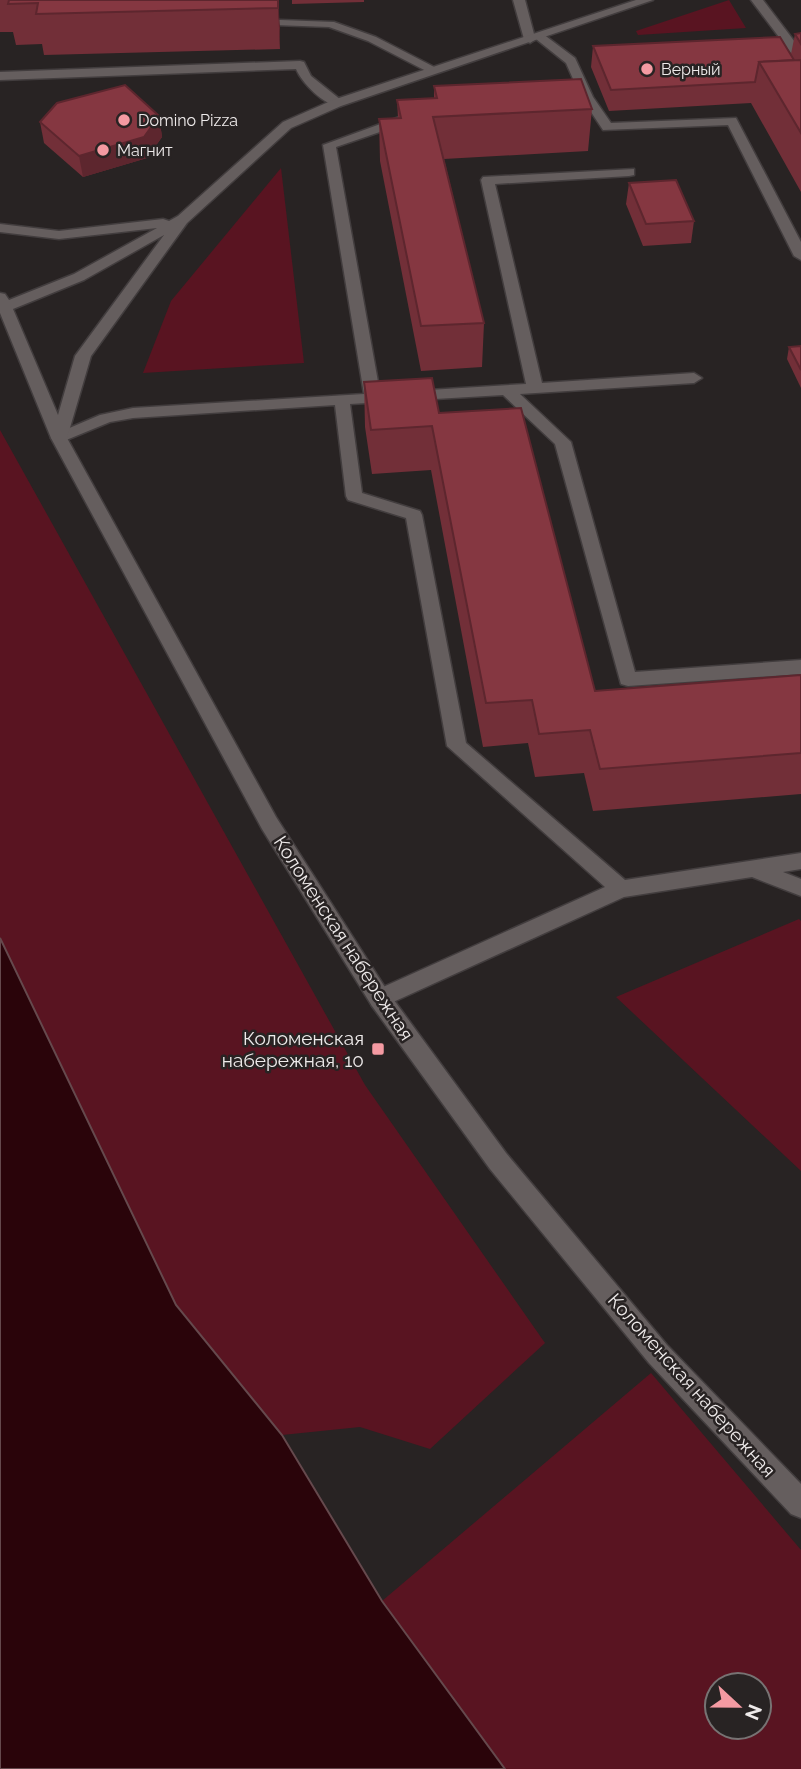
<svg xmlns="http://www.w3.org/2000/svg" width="801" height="1769" font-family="Raleway,sans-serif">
<rect width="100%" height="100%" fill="#282323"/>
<!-- green -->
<g fill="#591421" fill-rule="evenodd">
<polygon points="729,0 746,28 638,35 636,31"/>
<polygon points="281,168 304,363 143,373 171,301"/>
<polygon points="0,430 365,1085 545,1343 430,1449 360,1427 282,1435 176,1305 0,938"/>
<polygon points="799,919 801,921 801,1171 616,997"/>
<path d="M651,1373L801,1550V1769H505L382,1601ZM717,1685H759V1727H717Z"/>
</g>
<!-- water -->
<polygon fill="#2a040a" stroke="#65494d" stroke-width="2" points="0,938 176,1305 282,1435 382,1601 505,1769 0,1769"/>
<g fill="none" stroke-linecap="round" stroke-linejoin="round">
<defs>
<g id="lane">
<polygon points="513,0 525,0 534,34 543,34 575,58 593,97 611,123 736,118 801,242 801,260 794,256 728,125 603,130 581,97 566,63 536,39 530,43 524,39"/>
<polygon points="751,0 763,0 801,50 801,62 797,61"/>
<polygon points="253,19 334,22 376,37 440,70 430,73 368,41 329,27 249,24 247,22"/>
<path d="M300,61L304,62L311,76L341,100V106C325,107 302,83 296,69L0,80V72Z"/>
<polygon points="405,115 409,116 409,122 336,147 380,393 526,384 481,180 483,177 634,169 634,175 629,176 495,184 542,383 694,373 702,378 694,383 520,394 571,442 635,672 801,660 801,674 628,686 621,684 555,444 503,395 350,404 362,493 420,511 422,515 466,743 625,880 801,853 801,869 783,872 801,879 801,896 752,877 624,897 380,1008 372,1006 369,999 372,992 605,887 447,746 406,518 348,500 346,496 335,405 133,418 110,422 59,443 51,438 53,435 100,415 133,408 364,394 323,145"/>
</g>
<path id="street" d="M636,0H653L341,106L291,128L187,223L91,356L67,438L276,817L388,992L506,1153L667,1345L801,1484V1518L791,1514L649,1363L490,1169L372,1006L262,829L51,438L0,313V293L5,294L9,300L74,274L157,228L59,239L0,232V224L59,231L163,219L169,221L178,216L283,122L333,100ZM164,235L75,356L58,415L13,309L84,280Z"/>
</defs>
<!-- lane casing -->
<use href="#lane" stroke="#423d3e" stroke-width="3"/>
<!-- street casing -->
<use href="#street" stroke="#423d3e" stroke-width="3"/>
<!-- lane -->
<use href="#lane" fill="#655e5e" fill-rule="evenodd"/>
<!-- street -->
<use href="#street" fill="#655e5e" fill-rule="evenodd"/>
</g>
<!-- wall -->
<g fill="#722f38">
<polygon points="0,0 278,0 280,49 44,55 42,44 16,45 13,32 0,32"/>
<polygon points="292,0 364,0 364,2 292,4"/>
<polygon points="801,33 801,192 751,103 609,111 591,67 593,46 791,54 795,34"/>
<polygon points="434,86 592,109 588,151 444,159 484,323 482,367 421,371 380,161 379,119 398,118 397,100 434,99"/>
<polygon points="159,116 162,137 147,158 83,177 44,143 40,122"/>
<polygon points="629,183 694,221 691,243 643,246 626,204"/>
<polygon points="801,346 801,388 787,359 789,347"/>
<polygon points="364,382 439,413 595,691 801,675 801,794 593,811 584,773 535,777 528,743 483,747 431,470 372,474 365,427"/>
</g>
<!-- shaded-wall -->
<g fill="#5d262e">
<polygon points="278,0 280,27 280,49 278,8"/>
<polygon points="159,116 162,137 147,158 83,177 79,156"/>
</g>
<!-- building -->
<g fill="#853741" stroke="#5d262e" stroke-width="2">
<polygon points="9,0 278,0 278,8 36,14 38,3 8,4"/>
<polygon points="801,33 801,44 795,34"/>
<polygon points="780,37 794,60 759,62 755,82 611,90 593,46"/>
<polygon points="801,60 801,133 759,62"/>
<polygon points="581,79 592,109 433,117 484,323 421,326 379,119 401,118 397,100 437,98 434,86"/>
<polygon points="125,85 159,116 144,137 79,156 40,122 57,103"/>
<polygon points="676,180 694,221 646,224 629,183"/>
<polygon points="801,346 801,370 789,347"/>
<polygon points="432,378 439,413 521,408 595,691 801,675 801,753 600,769 590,730 539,734 532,700 486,703 432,426 371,430 364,382"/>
</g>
<!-- markers -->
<g fill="#f49aa2" stroke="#282323" stroke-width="2.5">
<circle cx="647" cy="69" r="7"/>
<circle cx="124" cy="120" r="7"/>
<circle cx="103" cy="150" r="7"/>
<rect x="371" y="1042" width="14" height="14" rx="3.5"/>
</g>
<g text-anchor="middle" stroke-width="5" stroke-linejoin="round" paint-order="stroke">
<!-- far-poi labels -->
<g font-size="16" fill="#eeeaea" stroke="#282323" text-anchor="start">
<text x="661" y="75">Верный</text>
<text x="138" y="126">Domino Pizza</text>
<text x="117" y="156">Магнит</text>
</g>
<!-- street labels -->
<g font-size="19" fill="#eeeaea" stroke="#282323">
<text transform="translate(344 938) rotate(57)" y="7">Коломенская набережная</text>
<text transform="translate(692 1385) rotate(48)" y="7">Коломенская набережная</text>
</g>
<!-- poi labels -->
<g font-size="19" fill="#eeeaea" stroke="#282323" text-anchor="end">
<text x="364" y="1045">Коломенская<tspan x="364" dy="22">набережная, 10</tspan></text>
</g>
</g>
<!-- north arrow -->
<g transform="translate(738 1706) rotate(112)"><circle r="33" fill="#282323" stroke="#777373" stroke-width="2"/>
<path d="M0-5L12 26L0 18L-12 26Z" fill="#f49aa2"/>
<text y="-10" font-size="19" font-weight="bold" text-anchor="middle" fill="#eeeaea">N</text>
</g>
</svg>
